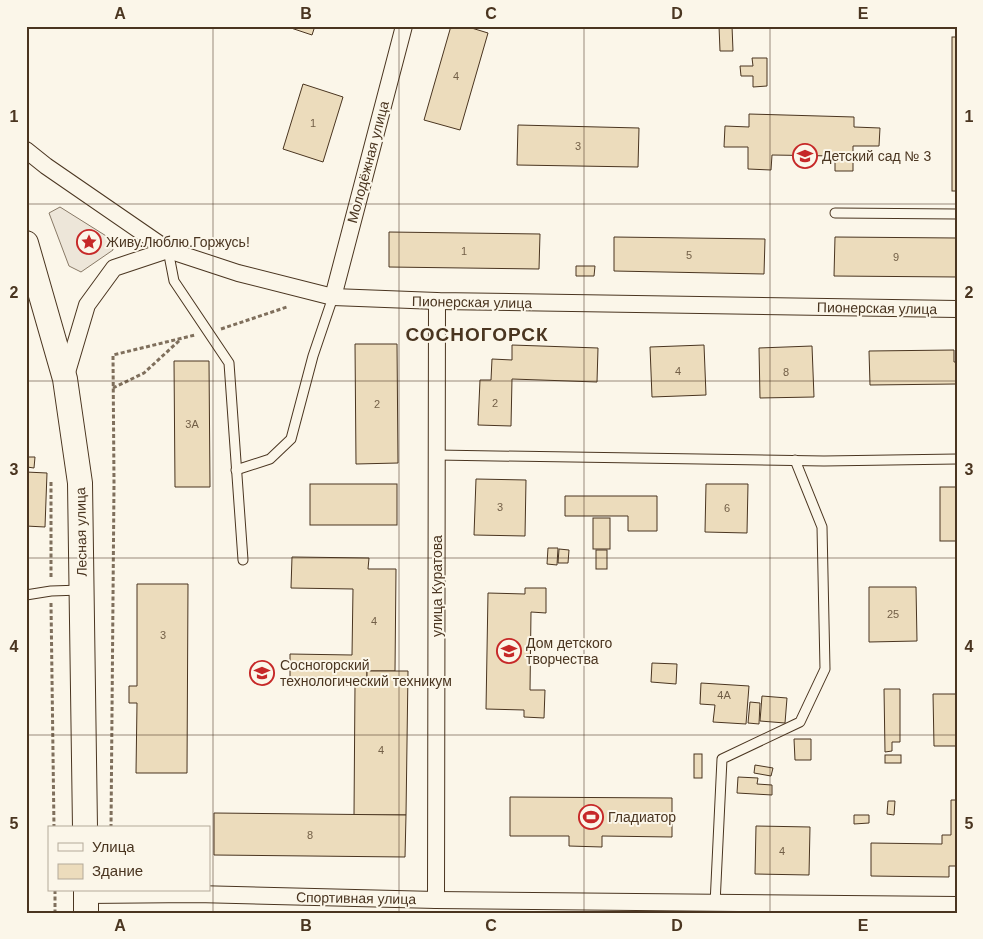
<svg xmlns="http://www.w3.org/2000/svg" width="983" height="939" font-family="Arial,sans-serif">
<rect width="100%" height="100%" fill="#fbf6e9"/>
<!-- green -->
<polygon fill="#ede6d9" stroke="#887966" points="60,207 111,239 113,250 81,272 69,266 49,213"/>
<!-- building -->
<g fill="#ecdcbc" stroke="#4a3520">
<polygon points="285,26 315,26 312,35"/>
<polygon points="451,26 465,26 488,33 460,130 424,120"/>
<polygon points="719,26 732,26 733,51 720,51"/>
<rect x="952" y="37" width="5" height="154"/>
<polygon points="752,58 767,58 767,86 753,87 753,76 741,76 740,66 753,66"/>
<polygon points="303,84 343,97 323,162 283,149"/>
<polygon points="749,114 854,117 854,127 880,128 879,146 853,146 853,171 835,171 835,156 772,155 771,170 748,169 748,147 724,147 725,126 749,127"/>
<polygon points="518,125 639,128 638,167 517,165"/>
<polygon points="389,232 540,234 539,269 389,267"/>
<polygon points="614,237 765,239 764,274 614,271"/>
<polygon points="835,237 957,238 957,277 834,276"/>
<polygon points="576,266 595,266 594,276 576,276"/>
<polygon points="355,344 397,344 398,463 356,464"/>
<polygon points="512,345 598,348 597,382 512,379 511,426 478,425 480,380 491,380 492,359 512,360"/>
<polygon points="704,345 706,395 652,397 650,347"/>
<polygon points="812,346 814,397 760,398 759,348"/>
<polygon points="954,350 954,362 957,362 957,430 956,384 870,385 869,351"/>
<polygon points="174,361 209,361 210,487 175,487"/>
<polygon points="27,457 35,457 34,468 27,467"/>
<polygon points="26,472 47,473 45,527 26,526"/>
<polygon points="476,479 526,480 525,536 474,535"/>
<rect x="310" y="484" width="87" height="41"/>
<polygon points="706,484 748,484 747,533 705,532"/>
<rect x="940" y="487" width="17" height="54"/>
<polygon points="565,496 657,496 657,531 628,531 628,516 565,516"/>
<rect x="593" y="518" width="17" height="31"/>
<polygon points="548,548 558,548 557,565 547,564"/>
<polygon points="559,549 569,550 568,563 558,563"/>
<rect x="596" y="550" width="11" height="19"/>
<polygon points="292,557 369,558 368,569 396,569 395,671 367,671 367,685 290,684 290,654 352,655 353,589 291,588"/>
<polygon points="137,584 188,584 187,773 136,773 137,703 129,703 129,686 137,686"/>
<polygon points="869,587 916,587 917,641 869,642"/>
<polygon points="525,588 546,588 546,613 531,612 530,690 545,690 544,718 524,717 524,710 486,709 488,593 525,594"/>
<polygon points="652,663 677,664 676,684 651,682"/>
<polygon points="367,671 408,671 406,815 354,815 355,684 367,685"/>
<polygon points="701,683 749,686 746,724 713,722 715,705 700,704"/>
<polygon points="884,689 900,689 900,742 892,742 892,751 885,752"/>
<polygon points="933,694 957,694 957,746 934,746"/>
<polygon points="762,696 787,698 785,723 760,721"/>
<polygon points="750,702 760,703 759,724 748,723"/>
<polygon points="794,739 811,739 811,760 795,760"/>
<rect x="694" y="754" width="8" height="24"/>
<rect x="885" y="755" width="16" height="8"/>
<polygon points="755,765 773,768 771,776 754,773"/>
<polygon points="738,777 758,778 757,784 772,785 772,795 737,793"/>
<polygon points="510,797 672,798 672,837 602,836 602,847 569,846 569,836 510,836"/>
<polygon points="951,800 957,800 957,866 949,866 949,877 871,876 871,843 942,844 942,835 951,835"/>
<polygon points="888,801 895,801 894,815 887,814"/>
<polygon points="214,813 406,815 405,857 214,855"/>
<polygon points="854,815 869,815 869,823 854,824"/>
<polygon points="756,826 810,827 809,875 755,874"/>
</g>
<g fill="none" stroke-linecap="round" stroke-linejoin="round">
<defs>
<g id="lane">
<polyline points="835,213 957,214"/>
<polyline points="168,250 174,281 229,363 243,560"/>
<polyline points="437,455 824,461 957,459"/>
<polyline points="236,470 270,459 291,439 313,356 333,297"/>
<polyline points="26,595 51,591 81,590"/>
<polyline points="715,904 722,759 800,722 825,669 822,527 795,460"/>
</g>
<g id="street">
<polyline points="26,150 46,166 168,250 238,273 333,297 437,301 957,309"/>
<polyline points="333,297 404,26"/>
<polyline points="65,379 87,305 114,268 168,250"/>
<polyline points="86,895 196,894 436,900 957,905"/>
<polyline points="436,900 437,301"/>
</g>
<g id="secondary">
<polyline points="26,243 65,379 80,483 85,828"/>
<polyline points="86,913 86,890"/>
</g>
</defs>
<!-- lane casing -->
<use href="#lane" stroke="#4a3520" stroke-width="11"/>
<!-- street casing -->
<use href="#street" stroke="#4a3520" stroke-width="18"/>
<!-- secondary casing -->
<use href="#secondary" stroke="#4a3520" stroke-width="26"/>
<!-- path -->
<g stroke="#7f6f5c" stroke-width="3" stroke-dasharray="4 2.5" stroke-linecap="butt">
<polyline points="221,329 287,307"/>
<polyline points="113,388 144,373 181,339"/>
<polyline points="51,482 51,579"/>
<polyline points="51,603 54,828"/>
<polyline points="111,828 114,484 113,355 195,335"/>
<polyline points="55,890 55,913"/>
</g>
<!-- lane -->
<use href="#lane" stroke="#fbf6e9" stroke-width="9"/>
<!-- street -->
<use href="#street" stroke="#fbf6e9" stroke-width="16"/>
<!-- secondary -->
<use href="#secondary" stroke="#fbf6e9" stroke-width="24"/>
</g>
<!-- grid -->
<path fill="none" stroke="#4a3520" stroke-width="1" stroke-opacity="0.55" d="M213,26V913M399,26V913M584,26V913M770,26V913M26,204H957M26,381H957M26,558H957M26,735H957"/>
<!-- icons -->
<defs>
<symbol id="school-ring" viewBox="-11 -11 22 22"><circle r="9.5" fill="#fbf6e9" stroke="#c62828" stroke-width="1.5"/><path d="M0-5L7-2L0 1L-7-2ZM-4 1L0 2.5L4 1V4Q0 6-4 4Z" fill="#c62828"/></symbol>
<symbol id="sight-ring" viewBox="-11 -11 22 22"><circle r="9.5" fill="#fbf6e9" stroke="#c62828" stroke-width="1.5"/><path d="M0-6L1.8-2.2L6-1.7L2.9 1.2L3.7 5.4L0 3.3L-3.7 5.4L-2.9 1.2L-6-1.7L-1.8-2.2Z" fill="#c62828"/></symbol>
<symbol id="university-ring" viewBox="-11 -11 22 22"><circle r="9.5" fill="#fbf6e9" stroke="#c62828" stroke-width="1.5"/><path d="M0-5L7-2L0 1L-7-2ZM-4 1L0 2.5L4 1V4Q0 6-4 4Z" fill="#c62828"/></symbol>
<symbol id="stadium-ring" viewBox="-11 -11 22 22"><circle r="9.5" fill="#fbf6e9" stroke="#c62828" stroke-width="1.5"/><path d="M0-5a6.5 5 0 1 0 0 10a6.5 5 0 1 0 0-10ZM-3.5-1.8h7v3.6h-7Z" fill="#c62828"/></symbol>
</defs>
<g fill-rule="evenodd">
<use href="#school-ring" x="791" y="142" width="28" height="28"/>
<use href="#sight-ring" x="75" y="228" width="28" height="28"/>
<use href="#school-ring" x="495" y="637" width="28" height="28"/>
<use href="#university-ring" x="248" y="659" width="28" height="28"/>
<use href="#stadium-ring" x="577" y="803" width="28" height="28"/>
</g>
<g text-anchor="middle" stroke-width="4" stroke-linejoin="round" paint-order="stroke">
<!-- number labels -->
<g font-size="11" fill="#725f47">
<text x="456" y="80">4</text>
<text x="313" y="127">1</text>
<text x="578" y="150">3</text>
<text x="464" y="255">1</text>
<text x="689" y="259">5</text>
<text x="896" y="261">9</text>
<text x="678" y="375">4</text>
<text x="786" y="376">8</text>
<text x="495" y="407">2</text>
<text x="377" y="408">2</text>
<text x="192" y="428">3А</text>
<text x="500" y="511">3</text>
<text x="727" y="512">6</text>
<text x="893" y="618">25</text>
<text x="374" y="625">4</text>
<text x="163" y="639">3</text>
<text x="724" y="699">4А</text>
<text x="381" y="754">4</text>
<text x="310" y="839">8</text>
<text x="782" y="855">4</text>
</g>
<!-- poi labels -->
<g font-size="14" fill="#4a3520" stroke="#fbf6e9" text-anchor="start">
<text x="822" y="161">Детский сад № 3</text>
<text x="106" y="247">Живу.Люблю.Горжусь!</text>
<text x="526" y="648">Дом детского<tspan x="526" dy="16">творчества</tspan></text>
<text x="280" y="670">Сосногорский<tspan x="280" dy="16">технологический техникум</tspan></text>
<text x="608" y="822">Гладиатор</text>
</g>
<!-- street labels -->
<g font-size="14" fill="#4a3520" stroke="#fbf6e9">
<text transform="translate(368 162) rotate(-75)" y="5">Молодёжная улица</text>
<text transform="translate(472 302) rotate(1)" y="5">Пионерская улица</text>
<text transform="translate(877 308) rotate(1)" y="5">Пионерская улица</text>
<text transform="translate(81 532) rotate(-91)" y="5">Лесная улица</text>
<text transform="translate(437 586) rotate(-90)" y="5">улица Куратова</text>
<text transform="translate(356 898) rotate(1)" y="5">Спортивная улица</text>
</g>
<!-- district labels -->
<g font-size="19" font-weight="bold" letter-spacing="1" fill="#4a3520" stroke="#fbf6e9">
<text x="477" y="341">СОСНОГОРСК</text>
</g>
</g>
<!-- border -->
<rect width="983" height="939" fill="none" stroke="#fbf6e9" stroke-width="55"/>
<!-- legend -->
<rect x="48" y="826" width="162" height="65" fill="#fbf6e9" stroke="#b4a999"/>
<rect x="58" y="843" width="25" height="8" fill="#fbf6e9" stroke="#b4a999"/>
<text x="92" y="852" font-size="15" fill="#4a3520">Улица</text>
<rect x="58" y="864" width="25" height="15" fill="#ecdcbc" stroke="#b4a999"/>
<text x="92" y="876" font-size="15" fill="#4a3520">Здание</text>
<rect x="28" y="28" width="928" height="884" fill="none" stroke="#4a3520" stroke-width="2"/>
<g font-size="16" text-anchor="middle" font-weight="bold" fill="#4a3520">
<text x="120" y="19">A</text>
<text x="306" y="19">B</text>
<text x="491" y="19">C</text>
<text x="677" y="19">D</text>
<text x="863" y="19">E</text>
<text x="14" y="122">1</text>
<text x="969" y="122">1</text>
<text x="14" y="298">2</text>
<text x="969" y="298">2</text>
<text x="14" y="475">3</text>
<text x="969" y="475">3</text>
<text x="14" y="652">4</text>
<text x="969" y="652">4</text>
<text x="14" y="829">5</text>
<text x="969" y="829">5</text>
<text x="120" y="931">A</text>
<text x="306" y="931">B</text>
<text x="491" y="931">C</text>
<text x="677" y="931">D</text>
<text x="863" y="931">E</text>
</g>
</svg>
